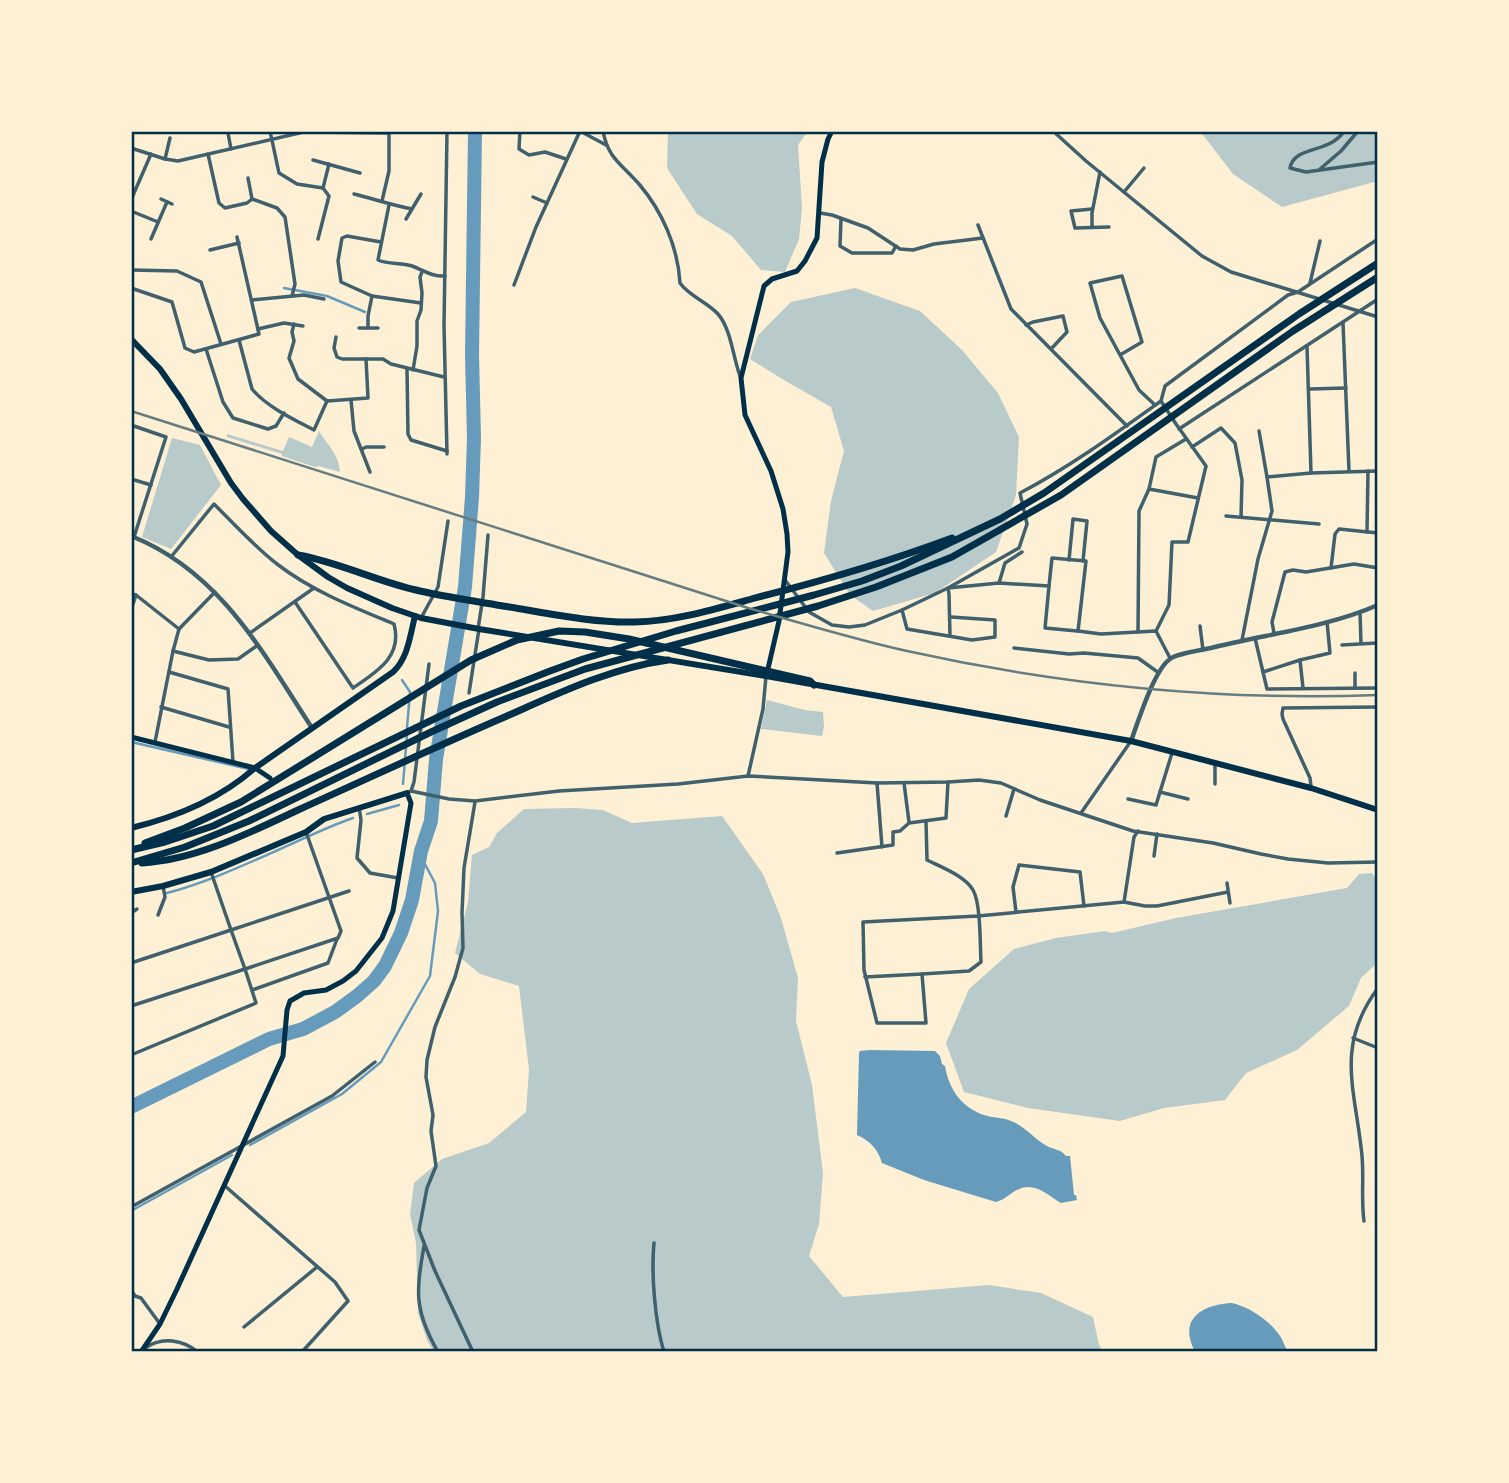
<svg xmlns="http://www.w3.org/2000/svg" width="1509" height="1483" font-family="Commissioner,sans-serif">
<rect width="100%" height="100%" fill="#fdf0d5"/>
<!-- green -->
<g fill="#b9caca">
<polygon points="668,131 808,131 798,145 802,208 799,239 785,272 761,270 732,236 697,214 667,168"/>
<polygon points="1200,131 1378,131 1378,181 1282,207 1233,174"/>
<polygon points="855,288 920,311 962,350 998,393 1019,437 1016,495 996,552 935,593 873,611 850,595 824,553 831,501 844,451 831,407 784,380 750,359 758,335 791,302"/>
<path d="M319,431C328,446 339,454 340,472L318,466L315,467L282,456V454L227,437V434L283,451L289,437L312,447Z"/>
<polygon points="172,438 200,445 221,485 171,549 142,537"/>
<polygon points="767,700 805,710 823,712 824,727 822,736 761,729"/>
<polygon points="575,808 603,810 632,823 722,816 763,874 781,918 798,978 796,1021 812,1085 823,1173 819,1224 809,1256 843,1297 989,1285 1041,1293 1093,1317 1099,1345 1103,1352 434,1352 427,1340 418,1313 416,1243 410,1214 414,1183 442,1159 489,1143 526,1112 529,1069 519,986 480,974 455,953 468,902 472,855 489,847 497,833 524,809"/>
<polygon points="1372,873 1378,881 1378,962 1361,978 1349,1006 1297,1050 1246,1073 1225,1100 1164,1108 1120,1121 1028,1108 964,1092 946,1043 969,989 1014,949 1056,938 1105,931 1112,933 1176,918 1347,888 1359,874"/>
</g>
<!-- water -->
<g fill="#669bbc">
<path d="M870,1050L935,1051L940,1056L942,1064L945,1066C949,1089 961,1107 984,1115C993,1118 1002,1117 1011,1121C1025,1126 1034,1139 1047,1146C1054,1150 1061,1149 1066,1156H1070L1074,1195H1076L1077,1200L1061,1203C1046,1194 1033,1180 1015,1191C1008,1195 1004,1200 996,1202L924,1180L882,1163C878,1149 870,1141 857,1135L859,1053L860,1051Z"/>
<path d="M1232,1303C1250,1307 1270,1321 1280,1336C1283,1340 1285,1347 1288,1352H1195C1178,1319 1201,1305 1232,1303Z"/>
</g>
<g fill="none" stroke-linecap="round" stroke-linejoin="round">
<!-- stream -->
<g stroke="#669bbc" stroke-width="2.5">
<polyline points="284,288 327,296 365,312"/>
<polyline points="402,680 410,692 407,728"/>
<polyline points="131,742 249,769"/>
<polyline points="403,784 407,735"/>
<polyline points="367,814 399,805"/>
<path d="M167,893C205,883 242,866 278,850C303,839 327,827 353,818"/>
<polyline points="250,1145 342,1094 381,1062 430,976 438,911 435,883 420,855"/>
<polyline points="131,1211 232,1155"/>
</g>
<!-- river -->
<polyline stroke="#669bbc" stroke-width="14" points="131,1107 269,1039 303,1029 335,1012 357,996 374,981 385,966 401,933 412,900 421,851 431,821 436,759 465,587 472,497 474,438 472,355 475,131"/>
<!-- minor -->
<g stroke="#3f606c" stroke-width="3.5">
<polyline points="270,131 279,173 297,184 323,188 329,196 318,239"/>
<polyline points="520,131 519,149 529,155 545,152 566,159"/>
<polyline points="580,131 606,145"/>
<path d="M603,131C608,159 622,164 639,184C662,211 678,247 680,283C689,296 707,302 718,314C731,329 733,357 740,376"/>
<polyline points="1053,131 1086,161 1202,256 1231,272 1378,317"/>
<path d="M1344,131C1330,154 1294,145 1290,168L1306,172L1378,162"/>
<polyline points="308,132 389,133"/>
<polyline points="228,133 231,149"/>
<polyline points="131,148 165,159 178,161 308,131"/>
<polyline points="208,154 219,203 225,208 247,203 252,199 277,208 285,217 295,284 292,296"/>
<polyline points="165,159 170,138"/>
<polyline points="313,160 360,173"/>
<polyline points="1320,169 1341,151 1358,131"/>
<polyline points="248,178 252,199"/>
<polyline points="323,188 329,164"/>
<polyline points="1124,192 1144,168"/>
<path d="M354,194C374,199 392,205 412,209"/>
<polyline points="533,197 547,203"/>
<polyline points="161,199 172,204"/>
<polyline points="131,200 151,154"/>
<polyline points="382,201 389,171 389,134"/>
<path d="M389,205L378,260C389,265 401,262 412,266C423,270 432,277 445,276"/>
<polyline points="1092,209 1071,211 1075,228 1109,227"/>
<polyline points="131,211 158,222"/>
<polyline points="820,213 832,215 868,228 900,249 913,250 934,244 983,238"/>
<polyline points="406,219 421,194"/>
<polyline points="841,219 840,246 852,253 892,253 896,246"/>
<polyline points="978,225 1011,309 1127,426"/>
<polyline points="1092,227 1092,213 1100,172"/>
<polyline points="151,239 167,202"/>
<polyline points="381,242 347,236 342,238 338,261 341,282 372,296 421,303"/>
<polyline points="210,250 239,243"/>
<polyline points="131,270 177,271 201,282 221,344"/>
<polyline points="1310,283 1320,241"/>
<polyline points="514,285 536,227 580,131"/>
<polyline points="131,288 172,302 185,348 194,352 259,334 237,237"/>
<polyline points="252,300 304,295 324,299"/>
<polyline points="1343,323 1349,471"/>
<polyline points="294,324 292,332 294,341 289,358 298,379 327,401 368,398 366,359"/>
<polyline points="1026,325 1033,322 1063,316 1067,332 1051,349"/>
<polyline points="359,328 378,328"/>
<polyline points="368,328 368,316 372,296"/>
<polyline points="258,329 284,323 303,326"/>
<polyline points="336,337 334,348 337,357 342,359 383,359 391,364 444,377"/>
<path d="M239,340L252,389C267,407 293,419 314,430L327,401"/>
<polyline points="206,349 223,402 233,418 268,429 276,426 284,413"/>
<polyline points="1120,355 1142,342 1122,276 1090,283 1100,318 1139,390 1155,405"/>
<polyline points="407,369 408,434 411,440 447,451"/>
<polyline points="413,370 417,346 417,321 421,310 422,293 420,277 422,272"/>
<polyline points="1310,389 1346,388"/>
<polyline points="351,400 354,431 370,472"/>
<polyline points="131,425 166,437 134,537"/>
<polyline points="1179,429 1378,299"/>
<polyline points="1259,431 1267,477"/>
<polyline points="1192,447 1221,428 1235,443 1242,480 1241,517"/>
<polyline points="362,449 366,447 384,447"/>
<polyline points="447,454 444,326 447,131"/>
<polyline points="1311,473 1378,471"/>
<polyline points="131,479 151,485"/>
<polyline points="1149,489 1198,498"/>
<polyline points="1226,516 1319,524"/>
<polyline points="1367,532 1368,471"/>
<path d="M171,557L214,504C234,524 255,547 277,564C312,591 353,607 394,624C403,657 376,672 353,688L295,602"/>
<polyline points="1069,560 1073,519 1087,521 1083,561"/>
<polyline points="1331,568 1335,534 1339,529 1378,533"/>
<polyline points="785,580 809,612 832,625 849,627 865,625 902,610 948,588 999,583 1049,586 1052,558 1086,561 1078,631 1101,634 1156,631 1170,658"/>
<polyline points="999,583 1005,563 1022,552"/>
<polyline points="1049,586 1045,628 1077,631"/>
<polyline points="131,593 136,595 179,629"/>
<polyline points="131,610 136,595"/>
<polyline points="902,610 907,629 972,640 995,637 995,620 951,617"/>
<polyline points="1360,613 1361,643"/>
<polyline points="421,618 438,587 448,521"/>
<polyline points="1200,626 1203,650"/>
<polyline points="478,629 483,597 488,535"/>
<polyline points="1156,631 1169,605 1172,542 1188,542 1206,466 1176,424 1161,401"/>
<polyline points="1138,632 1139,511 1149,489 1156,457 1186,439"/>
<polyline points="250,633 314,588"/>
<polyline points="1274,633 1272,622 1285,572 1293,570 1306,572 1354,564 1378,568"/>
<path d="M950,636L949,594L948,588L1019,548L1027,524L1020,493C1071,466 1115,434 1161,401L1165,386L1288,295L1298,292L1378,239"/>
<polyline points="1255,638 1267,689 1378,688"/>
<polyline points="1242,640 1258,559 1272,511 1267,477 1311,473 1307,347"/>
<polyline points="1342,645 1377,643"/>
<polyline points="1014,648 1069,654 1084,653 1138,658 1159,673"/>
<polyline points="173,651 209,660 238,659 258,645"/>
<polyline points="1300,660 1303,688"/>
<polyline points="169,672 228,689 233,762"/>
<polyline points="1263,672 1300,660 1330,653 1327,622"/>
<polyline points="1355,673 1355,688"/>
<polyline points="469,693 479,629"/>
<polyline points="161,707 229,727"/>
<polyline points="155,742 173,651 179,629 215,592"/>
<polyline points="1215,764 1215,784"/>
<polyline points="748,776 763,709 766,676"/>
<polyline points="877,783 882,847"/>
<polyline points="904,783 909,822"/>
<polyline points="1311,787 1310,778 1283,719 1282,714 1283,708 1378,707"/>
<polyline points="411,791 414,782 429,664"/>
<polyline points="1160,792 1188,799"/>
<polyline points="407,793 411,791 449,799 475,801 559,791 678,784 748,776 877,783 948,782 979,780 1001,783 1040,800 1133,831 1213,843 1261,854 1288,859 1328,863 1378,862"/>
<polyline points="1128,799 1156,805 1172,753"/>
<polyline points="359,807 361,820 357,858 370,873 398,878"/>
<polyline points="1081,813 1131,741"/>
<polyline points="1006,816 1014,789"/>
<path d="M926,821L927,860C941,867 965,876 973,890C981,904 980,945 981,962L969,971L922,974L926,1023H877L864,970L863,922L978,916L1124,902L1134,837L1138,831"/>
<polyline points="837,853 893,845 893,832 900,831 909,823 946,818 948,782"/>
<polyline points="1154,856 1157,834"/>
<polyline points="211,872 231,930 349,891"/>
<polyline points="1227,883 1230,903"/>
<polyline points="1124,902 1145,906 1157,906 1228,892"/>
<polyline points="1016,912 1013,887 1019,865 1080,872 1084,906"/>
<polyline points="131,913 137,909"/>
<polyline points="158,915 165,897 163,886"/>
<polyline points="131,963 231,930 245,969 338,938 341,931 306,832"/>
<polyline points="865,977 922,974"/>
<polyline points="252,990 328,963 337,939"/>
<polyline points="131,1006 245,969 256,1003 131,1055"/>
<polyline points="1353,1038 1378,1048"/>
<polyline points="225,1186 335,1282 348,1301 302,1352"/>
<polyline points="131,1207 332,1096 375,1062"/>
<path d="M1364,1221C1361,1200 1364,1178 1362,1156C1356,1091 1334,1047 1378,988"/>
<path d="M654,1243C651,1273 655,1323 664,1352"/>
<path d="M424,1246C416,1292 414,1310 438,1352"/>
<polyline points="131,1290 135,1296 141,1298 160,1324"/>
<polyline points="244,1327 317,1267"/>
<path d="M145,1348C162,1336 183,1340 198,1352"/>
<polyline points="473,1352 435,1271 419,1230 427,1188 436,1166 431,1131 433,1115 426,1077 427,1060 435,1027 455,977 463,948 462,913 464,868 475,802"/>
</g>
<!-- tertiary -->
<g stroke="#3f606c" stroke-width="4.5">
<path d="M131,536C220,571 263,653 312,728"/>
<path d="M1131,741C1138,722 1154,670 1170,659C1175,654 1202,650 1211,648C1266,634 1325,628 1378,605"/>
</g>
<!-- secondary -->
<g stroke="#003049" stroke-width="5">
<polyline points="767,673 779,621 788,552 787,534 783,509 771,471 745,415 741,378 764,286 772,279 797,271 805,261 817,238 822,162 828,139 832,131"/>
<polyline points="131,737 255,768 270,778"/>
<polyline points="141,1352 160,1324 177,1289 283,1056 287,1010 290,1001 304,993 326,990 343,981 356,971 382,938 393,911 411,803 407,793"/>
</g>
<!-- trunk -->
<g stroke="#003049" stroke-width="6">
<polyline points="131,339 160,369 181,399 231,483 243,499 271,531 298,555 328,577 347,588 392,608 421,618 479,629 766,676 1131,741 1311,788 1378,810"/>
<path d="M131,828C177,817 220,799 255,768L393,672C408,658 410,636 415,616"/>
<polyline points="131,892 163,886 211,872 306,832 324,819 407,793"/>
</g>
<!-- motorway -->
<g stroke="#003049" stroke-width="7">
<path d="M298,555C339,562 378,582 420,591C447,597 475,601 503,606C547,613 591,623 635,622C676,621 715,609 755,598C822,581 888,562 952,538"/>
<polyline points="145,843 185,828 241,802 471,660 517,640 559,631 585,632 629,639 810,681 814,685"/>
<polyline points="131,850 165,842 213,826 461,706 550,671 583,659 676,631 814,595 862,581 901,566 1000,519 1044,493 1299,314 1378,263"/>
<polyline points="131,863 185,847 249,821 431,732 497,702 585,669 818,606 876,587 952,557 1061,495 1293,331 1378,277"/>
<path d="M142,863C196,860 249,833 298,810C367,779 437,746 507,716C559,693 611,668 668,660"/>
</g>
<!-- rail -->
<path stroke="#657d81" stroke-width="2.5" d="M131,411L748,608C801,623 853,639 907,651C1061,685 1220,701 1378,695"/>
</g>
<!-- border -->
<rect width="1509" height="1483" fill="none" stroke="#fdf0d5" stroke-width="266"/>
<rect x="133" y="133" width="1243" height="1217" fill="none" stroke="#003049" stroke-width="2.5"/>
</svg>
